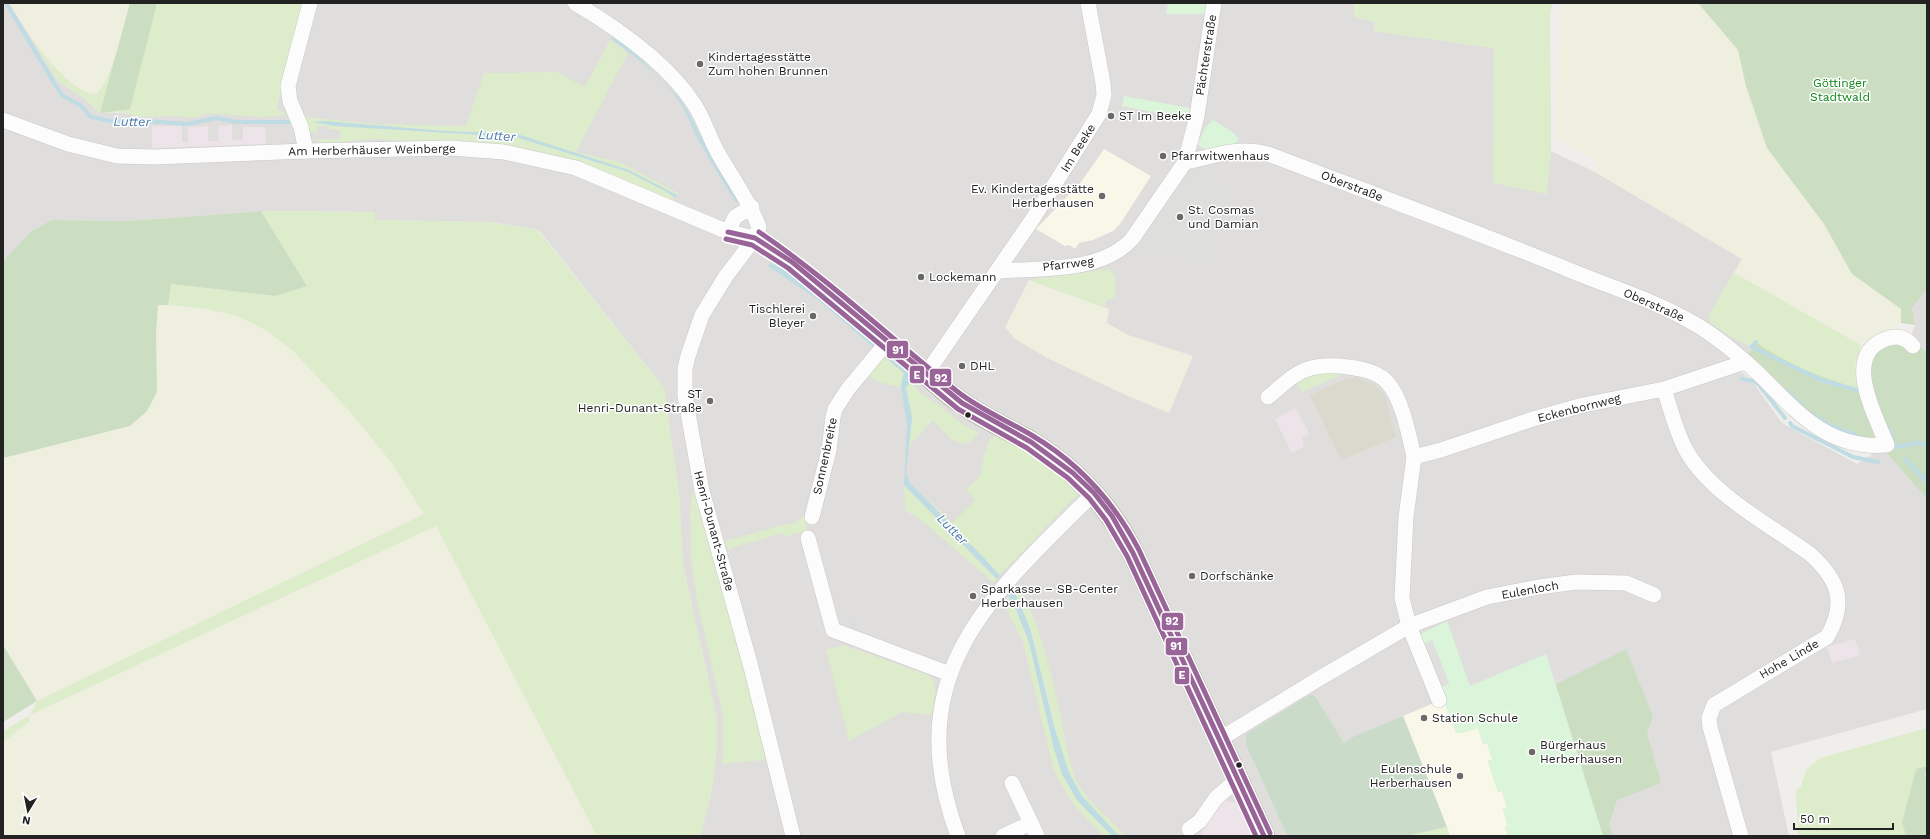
<svg xmlns="http://www.w3.org/2000/svg" width="1930" height="839" font-family="'Work Sans',sans-serif">
<rect width="100%" height="100%" fill="#f0eeeb"/>
<!-- residential -->
<g fill="#dfdedc">
<polygon points="3,3 9,3 58,81 85,99 100,113 276,110 303,3 1354,3 1355,17 1375,22 1374,31 1550,56 1551,151 1595,172 1742,259 1712,310 1757,343 1738,368 1754,384 1782,423 1857,464 1882,448 1927,499 1927,709 1771,752 1789,836 1450,836 1447,827 1375,728 1344,743 1309,695 1299,702 1252,759 1287,836 701,836 713,783 717,719 683,566 679,493 664,388 539,230 489,222 375,220 375,212 261,211 129,221 52,220 3,261"/>
<polygon points="1927,289 1927,353 1911,335 1915,325 1912,308"/>
</g>
<!-- industrial -->
<g fill="#ede4e9">
<polygon points="232,125 232,140 243,140 243,127 265,127 266,144 152,148 152,126 182,126 182,142 188,142 188,127 208,126 208,141 219,141 218,126"/>
<polygon points="1295,408 1310,434 1302,438 1304,442 1302,444 1304,446 1292,453 1275,419"/>
<polygon points="1855,639 1860,655 1832,663 1827,647"/>
<polygon points="1223,800 1236,803 1254,836 1188,836 1200,835"/>
</g>
<!-- education -->
<g fill="#f8f7e8">
<polygon points="1104,149 1151,176 1120,224 1113,231 1093,240 1079,243 1075,249 1069,245 1065,246 1036,229 1081,182"/>
<polygon points="1443,699 1461,733 1478,728 1483,744 1487,743 1493,760 1488,761 1498,792 1502,791 1507,808 1503,809 1508,826 1505,827 1508,836 1450,836 1403,716"/>
</g>
<!-- religious -->
<polygon fill="#dededc" points="1200,171 1205,171 1218,182 1222,186 1225,198 1223,220 1218,224 1208,262 1138,251 1169,196"/>
<!-- construction -->
<polygon fill="#d9d9cd" points="1358,378 1373,384 1384,394 1396,437 1341,460 1310,395 1346,379"/>
<!-- farmland -->
<g fill="#efefdf">
<polygon points="9,3 130,3 117,51 102,90 96,94 86,92 61,74 46,58"/>
<polygon points="1564,3 1706,3 1738,50 1746,86 1767,148 1824,224 1852,274 1901,309 1901,323 1891,330 1861,345 1734,273 1742,259 1595,172 1597,162 1568,144 1558,141 1557,100 1560,35 1561,18"/>
<polygon points="1029,280 1109,309 1107,323 1128,335 1193,356 1169,413 1128,396 1047,358 1015,339 1005,327"/>
<polygon points="158,305 206,309 238,316 267,331 293,351 352,414 391,462 424,514 37,701 3,645 3,458 44,447 156,333"/>
<polygon points="436,526 597,836 3,836 3,742 29,722 30,715"/>
</g>
<!-- grass -->
<g fill="#ddeccb">
<path d="M130,3H303L276,109L290,115L262,117L207,113L199,117L191,118L180,116L139,117L120,112L100,113L85,99L58,81L26,30C39,49 72,94 96,94C111,84 125,22 130,3Z"/>
<polygon points="1354,3 1552,3 1550,15 1551,151 1547,194 1493,183 1494,48 1374,31 1375,22 1355,17"/>
<polygon points="610,40 628,53 576,152 620,162 678,193 671,202 610,174 589,167 415,144 414,141 371,139 323,144 315,141 319,139 340,139 340,130 327,129 327,126 317,126 317,132 309,133 304,117 375,124 466,126 484,73 557,72 585,87"/>
<polygon points="261,211 375,212 375,220 489,222 538,230 664,388 679,493 683,566 717,719 717,748 713,783 701,836 597,836 436,526 30,715 29,722 3,742 3,731 30,715 37,701 424,514 391,462 352,414 293,351 267,331 238,316 206,309 168,305 170,284 275,296 307,286"/>
<polygon points="1109,269 1115,276 1115,297 1107,300 1104,307 1029,280"/>
<polygon points="1734,273 1861,345 1855,365 1859,389 1822,378 1774,356 1754,341 1750,346 1731,337 1710,322 1709,315"/>
<polygon points="881,355 904,373 901,385 902,388 879,382 866,374"/>
<polygon points="1340,372 1341,375 1302,392 1295,381 1307,375"/>
<polygon points="909,381 924,396 925,395 935,404 936,402 962,424 979,433 971,442 964,444 952,440 933,420 909,446 912,418 906,388"/>
<polygon points="1001,434 1044,459 1077,488 1078,494 1000,575 910,483 952,523 975,500 966,490 980,476 984,455 990,439"/>
<polygon points="904,485 997,579 994,583 922,521 905,510"/>
<polygon points="695,492 753,694 767,757 763,760 722,764 723,715 697,600 691,560 690,516 692,494"/>
<polygon points="807,516 806,531 784,537 783,533 728,549 725,541 779,526 796,523 800,518"/>
<path d="M1018,585C1040,624 1050,667 1060,711C1064,732 1069,770 1080,787C1092,805 1111,820 1126,836H1119L1094,810L1088,811L1113,836H1104L1090,823L1071,801L1054,771L1023,642L1004,604L1005,600Z"/>
<path d="M843,645L928,675C941,684 933,701 931,715L902,712L849,741L826,650Z"/>
<polygon points="1927,728 1927,766 1916,769 1902,822 1906,836 1857,836 1856,834 1848,836 1798,836 1796,791 1801,786 1806,770 1820,758"/>
<polygon points="1447,827 1450,836 1406,836"/>
</g>
<!-- forest -->
<g fill="#cbdec1">
<polygon points="130,3 157,3 130,109 100,113"/>
<polygon points="1698,3 1927,3 1927,289 1912,308 1915,325 1901,323 1901,309 1852,274 1824,224 1767,148 1746,86 1738,50"/>
<polygon points="261,211 307,286 275,296 171,284 168,305 158,305 156,333 157,392 147,411 130,426 3,458 3,261 32,231 52,220 129,221"/>
<path d="M1911,335L1927,353V499L1882,448L1829,430L1746,357L1757,343C1788,365 1822,378 1859,389L1867,377L1875,351Z"/>
<polygon points="3,645 37,701 3,722"/>
<polygon points="1626,649 1653,717 1647,733 1661,783 1617,800 1609,825 1613,836 1603,836 1556,684"/>
<polygon points="1927,766 1927,772 1925,773 1927,784 1927,836 1906,836 1902,822 1916,769"/>
</g>
<!-- cemetery -->
<polygon fill="#cadbca" points="1309,695 1315,696 1318,701 1344,743 1353,737 1403,716 1447,827 1406,836 1287,836 1246,745 1246,734"/>
<!-- park -->
<g fill="#daf5da">
<polygon points="1168,3 1207,3 1205,14 1166,14"/>
<polygon points="1124,96 1190,108 1189,119 1122,106"/>
<polygon points="1213,120 1231,131 1239,139 1235,144 1210,151 1197,145 1206,127"/>
<polygon points="1447,621 1470,686 1546,654 1603,836 1508,836 1505,827 1508,826 1503,809 1507,807 1502,791 1498,792 1488,762 1492,760 1487,743 1483,744 1478,728 1461,733 1456,733 1439,688 1449,683 1432,641 1422,645 1419,639 1421,634"/>
</g>
<!-- parking -->
<g fill="#e0dfde">
<polygon points="685,119 701,152 668,186 653,178"/>
<polygon points="1139,119 1157,124 1148,145 1131,136"/>
<polygon points="856,214 883,231 886,225 903,236 902,239 937,261 932,268 930,267 921,280 892,257 876,276 848,250 854,242 845,235 852,225 850,223"/>
<polygon points="904,335 909,335 909,339 914,338 915,352 904,343"/>
<polygon points="1299,387 1304,396 1280,410 1275,401"/>
<polygon points="801,571 812,573 829,636 818,632"/>
<polygon points="903,601 912,634 902,641 881,636 874,609"/>
<polygon points="1618,627 1626,649 1556,684 1549,662"/>
<polygon points="1432,640 1449,683 1439,688 1422,645"/>
<polygon points="770,673 793,770 782,773 760,675"/>
<polygon points="1072,704 1090,737 1086,739 1104,773 1079,786 1067,748 1060,712"/>
<polygon points="1146,726 1152,736 1136,745 1130,735"/>
<polygon points="1158,744 1176,775 1149,790 1131,759"/>
</g>
<!-- water -->
<g fill="#bfdbe3">
<path d="M614,36L636,54L680,99L689,113L710,154L739,201L736,203C723,182 710,161 698,139C691,127 687,113 679,101C661,77 636,56 611,39Z"/>
<polygon points="325,121 444,131 517,134 629,170 677,195 675,198 665,191 628,172 516,137 335,126 312,122"/>
<polygon points="771,261 825,297 915,374 906,388 912,418 906,473 910,483 985,559 1015,593 1030,628 1054,726 1069,773 1082,796 1119,836 1113,836 1108,832 1077,800 1062,774 1054,749 1029,642 1015,607 997,579 904,485 907,426 901,385 904,373 817,299 768,266"/>
</g>
<!-- pier -->
<g fill="#dedddd">
<polygon points="1006,568 1018,585 1005,600 994,583"/>
<polygon points="855,615 861,634 854,632 849,616"/>
</g>
<g fill="none" stroke-linecap="round" stroke-linejoin="round">
<!-- stream -->
<g stroke="#bfdbe3" stroke-width="4">
<polyline points="6,3 59,91 63,96 80,105 91,117 116,122 147,121 187,124 217,118 236,122 293,122"/>
<polyline points="1756,342 1752,347 1821,380 1860,391"/>
<polyline points="1742,379 1754,381 1759,385 1785,418"/>
<polyline points="1785,390 1801,404"/>
<polyline points="1810,413 1831,426 1856,435"/>
<polyline points="1790,423 1792,426 1853,457 1878,462"/>
<polyline points="1887,426 1896,447 1917,443 1927,445"/>
<polyline points="1905,459 1927,482"/>
</g>
<defs>
<g id="street">
<path d="M575,3C617,28 667,62 694,104C704,119 709,137 718,153C732,178 749,200 759,227L755,238L726,276L702,315L688,356L685,369V396L702,491L751,667L793,836"/>
<polyline points="3,120 68,144 117,156 154,157 306,151 451,148 504,152 576,168 728,232 755,238 792,262 926,374 1032,220 1099,114 1104,95 1103,83 1088,3"/>
<polyline points="306,151 301,127 290,101 288,86 310,3"/>
<path d="M1185,162C1215,156 1238,146 1268,154C1370,193 1473,230 1574,272C1614,288 1658,302 1695,324C1719,338 1741,357 1761,376C1798,413 1829,450 1887,445C1876,416 1841,355 1886,339C1898,335 1905,337 1913,346"/>
<polyline points="728,232 735,217 752,207"/>
<path d="M998,271C1040,268 1101,273 1132,239L1185,162L1197,116L1214,3"/>
<path d="M1664,389C1671,410 1676,432 1686,450C1710,494 1770,525 1810,554C1839,580 1847,603 1827,637L1714,705L1709,718L1710,727L1741,836"/>
<path d="M1268,397C1280,388 1291,375 1305,370C1325,362 1373,366 1387,382C1402,398 1409,435 1414,457"/>
<polyline points="812,517 829,450 833,417 835,409 848,389 888,341"/>
<polyline points="808,538 833,630 950,674"/>
<polyline points="1439,700 1409,626 1402,598 1406,517 1414,457 1441,450 1533,419 1583,405 1664,389 1745,362"/>
<polyline points="1220,739 1315,681 1409,626 1487,597 1539,587 1576,582 1626,583 1654,595"/>
<polyline points="1031,823 1037,836"/>
<polyline points="1189,829 1200,821 1216,798 1238,779"/>
<path d="M958,836C898,675 989,597 1094,493"/>
<polyline points="1003,836 1031,823 1012,783"/>
</g>
<path id="secondary" d="M926,374C938,384 949,395 962,403C983,418 1008,429 1031,442C1076,470 1110,506 1133,553L1264,836"/>
</defs>
<!-- street casing -->
<use href="#street" stroke="#c9c8c7" stroke-width="16"/>
<!-- secondary casing -->
<use href="#secondary" stroke="#999a82" stroke-width="22"/>
<!-- street -->
<use href="#street" stroke="#fdfcfc" stroke-width="15"/>
<!-- secondary -->
<use href="#secondary" stroke="#f4f4ed" stroke-width="21"/>
<defs>
<polyline id="bus-1" points="728,232 755,238 792,262 962,403 1031,442 1073,473 1094,493 1112,516 1133,553 1264,836"/>
<polyline id="bus-2" points="726,239 752,245 788,268 958,409 1027,448 1068,478 1089,498 1106,520 1127,556 1256,836"/>
<path id="bus-3" d="M759,232C831,281 890,338 958,392C981,410 1008,421 1033,436C1080,464 1114,502 1139,550L1270,833"/>
</defs>
<!-- bus-1 casing -->
<use href="#bus-1" stroke="#fff" stroke-width="8"/>
<!-- bus-2 casing -->
<use href="#bus-2" stroke="#fff" stroke-width="8"/>
<!-- bus-3 casing -->
<use href="#bus-3" stroke="#fff" stroke-width="8"/>
<!-- bus-1 -->
<use href="#bus-1" stroke="#996498" stroke-width="5"/>
<!-- bus-2 -->
<use href="#bus-2" stroke="#996498" stroke-width="5"/>
<!-- bus-3 -->
<use href="#bus-3" stroke="#996498" stroke-width="5"/>
</g>
<!-- markers -->
<g fill="#6a6968" stroke="#fff" stroke-width="1.5">
<circle cx="700" cy="64" r="4"/>
<circle cx="1111" cy="116" r="4"/>
<circle cx="1163" cy="156" r="4"/>
<circle cx="1102" cy="196" r="4"/>
<circle cx="1180" cy="217" r="4"/>
<circle cx="921" cy="277" r="4"/>
<circle cx="813" cy="316" r="4"/>
<circle cx="962" cy="366" r="4"/>
<circle cx="710" cy="401" r="4"/>
<circle cx="1192" cy="576" r="4"/>
<circle cx="973" cy="596" r="4"/>
<circle cx="1424" cy="718" r="4"/>
<circle cx="1532" cy="752" r="4"/>
<circle cx="1460" cy="776" r="4"/>
</g>
<g fill="#222" stroke="#fff" stroke-width="1.5">
<circle cx="968" cy="415" r="3.5"/>
<circle cx="1239" cy="765" r="3.5"/>
</g>
<g text-anchor="middle" stroke-width="3" stroke-linejoin="round" paint-order="stroke">
<!-- street labels -->
<g font-size="12" fill="#222" stroke="#fff">
<text transform="translate(1206 55) rotate(-81)" y="4">Pächterstraße</text>
<text transform="translate(1078 148) rotate(-58)" y="4">Im Beeke</text>
<text transform="translate(372 150) rotate(-1)" y="4">Am Herberhäuser Weinberge</text>
<text transform="translate(1352 186) rotate(21)" y="4">Oberstraße</text>
<text transform="translate(1068 264) rotate(-7)" y="4">Pfarrweg</text>
<text transform="translate(1654 305) rotate(24)" y="4">Oberstraße</text>
<text transform="translate(1579 408) rotate(-14)" y="4">Eckenbornweg</text>
<text transform="translate(825 456) rotate(-78)" y="4">Sonnenbreite</text>
<text transform="translate(714 531) rotate(75)" y="4">Henri-Dunant-Straße</text>
<text transform="translate(1530 590) rotate(-10)" y="4">Eulenloch</text>
<text transform="translate(1789 659) rotate(-30)" y="4">Hohe Linde</text>
</g>
<!-- poi labels -->
<g font-size="12" fill="#222" stroke="#fff" text-anchor="start">
<text x="708" y="61">Kindertagesstätte<tspan x="708" dy="14">Zum hohen Brunnen</tspan></text>
<text x="1119" y="120">ST Im Beeke</text>
<text x="1171" y="160">Pfarrwitwenhaus</text>
<text x="1094" y="193" text-anchor="end">Ev. Kindertagesstätte<tspan x="1094" dy="14">Herberhausen</tspan></text>
<text x="1188" y="214">St. Cosmas<tspan x="1188" dy="14">und Damian</tspan></text>
<text x="929" y="281">Lockemann</text>
<text x="805" y="313" text-anchor="end">Tischlerei<tspan x="805" dy="14">Bleyer</tspan></text>
<text x="970" y="370">DHL</text>
<text x="702" y="398" text-anchor="end">ST<tspan x="702" dy="14">Henri-Dunant-Straße</tspan></text>
<text x="1200" y="580">Dorfschänke</text>
<text x="981" y="593">Sparkasse – SB-Center<tspan x="981" dy="14">Herberhausen</tspan></text>
<text x="1432" y="722">Station Schule</text>
<text x="1540" y="749">Bürgerhaus<tspan x="1540" dy="14">Herberhausen</tspan></text>
<text x="1452" y="773" text-anchor="end">Eulenschule<tspan x="1452" dy="14">Herberhausen</tspan></text>
</g>
<!-- park labels -->
<g font-size="12" fill="#0c8416" stroke="#fff">
<text x="1840" y="87">Göttinger<tspan x="1840" dy="14">Stadtwald</tspan></text>
</g>
<!-- water labels -->
<g font-size="13" font-style="italic" fill="#4a7aab" stroke="#fff">
<text transform="translate(132 121) rotate(1)" y="5">Lutter</text>
<text transform="translate(497 135) rotate(4)" y="5">Lutter</text>
<text transform="translate(953 529) rotate(45)" y="5">Lutter</text>
</g>
</g>
<g stroke="#fff" stroke-width="1.5">
<rect x="886" y="340" width="23" height="19" rx="4" fill="#996498"/>
<rect x="909" y="365" width="16" height="19" rx="4" fill="#996498"/>
<rect x="929" y="368" width="23" height="19" rx="4" fill="#996498"/>
<rect x="1161" y="612" width="23" height="19" rx="4" fill="#996498"/>
<rect x="1165" y="637" width="23" height="19" rx="4" fill="#996498"/>
<rect x="1174" y="666" width="16" height="19" rx="4" fill="#996498"/>
</g>
<g font-size="11" text-anchor="middle" font-weight="bold" fill="#fff">
<text x="898" y="354">91</text>
<text x="917" y="379">E</text>
<text x="941" y="382">92</text>
<text x="1172" y="625">92</text>
<text x="1176" y="650">91</text>
<text x="1182" y="679">E</text>
</g>
<!-- border -->
<rect width="1930" height="839" fill="none" stroke="#222222" stroke-width="8"/>
<!-- north arrow -->
<g transform="translate(28 811) rotate(190)" stroke="#ffffff" stroke-width="3" paint-order="stroke">
<path d="M0-3L7 15L0 10L-7 15Z" fill="#222222"/>
<text y="-6" font-size="11" font-weight="bold" text-anchor="middle" fill="#222222">N</text>
</g>
<!-- scale -->
<path d="M1794 823v6h99v-6" fill="none" stroke="#222222" stroke-width="2"/>
<text x="1800" y="823" font-size="12" fill="#222222" stroke="#ffffff" stroke-width="3" paint-order="stroke">50 m</text>
</svg>
